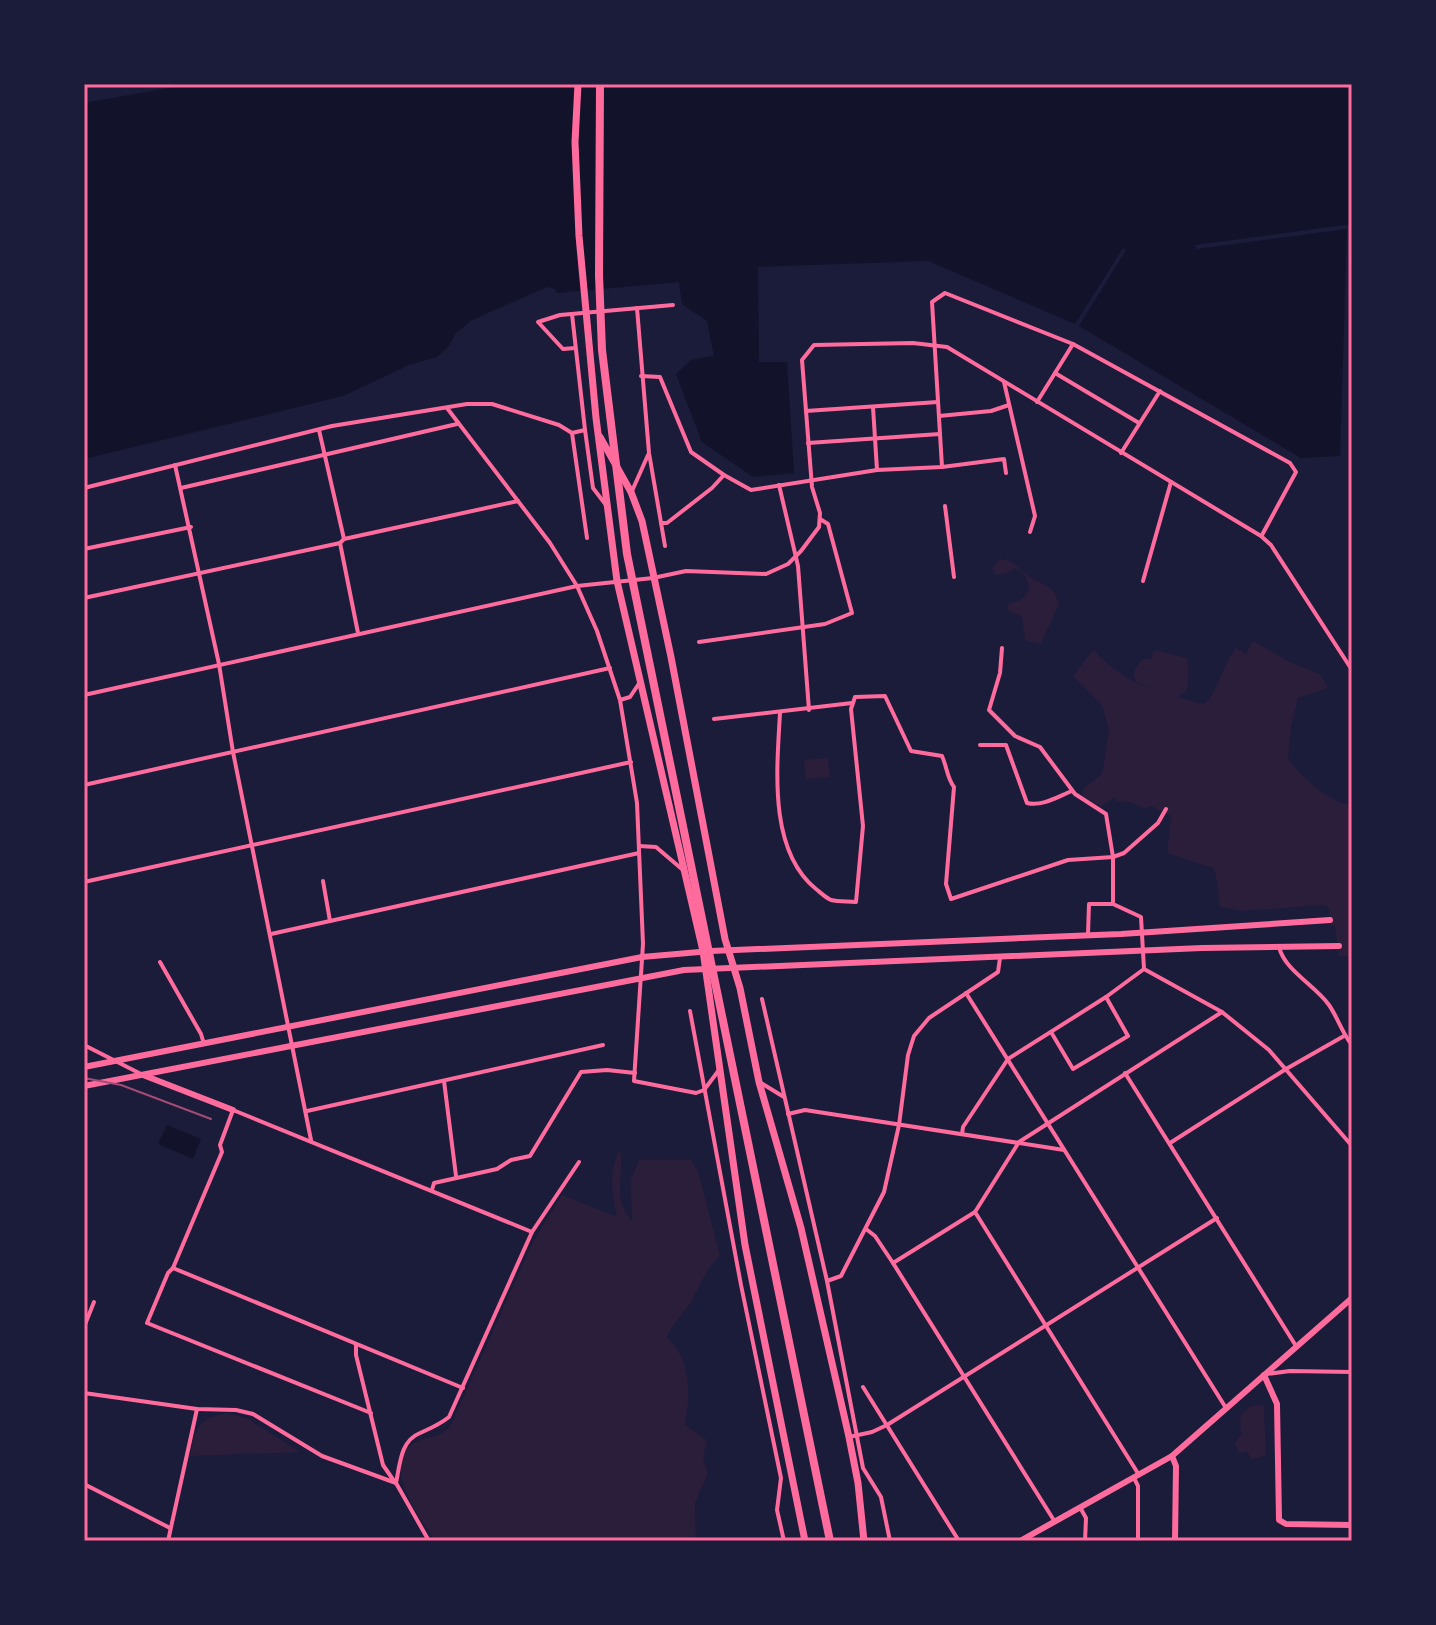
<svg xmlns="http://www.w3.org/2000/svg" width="1436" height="1625" font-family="'Titillium Web',sans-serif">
<rect width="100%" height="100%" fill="#1b1b3a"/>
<!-- green -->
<g fill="#2a1e3b">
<path d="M1000,559C1017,562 1015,566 1027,575C1042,586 1053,582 1059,604L1041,644L1025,640L1022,617L1008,610L1007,605L1022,599L1029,591C1029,581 1025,572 1015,568L1005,574H994L992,568Z"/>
<path d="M1253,641L1288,661L1321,675L1328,688L1298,698L1291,727L1288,758C1299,775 1332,805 1352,805V960L1346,956H1339L1335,926L1330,925L1329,907L1323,905L1241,911L1220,907L1216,875L1213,868L1167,853L1171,816L1151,806L1145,809L1130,802L1117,801L1114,797L1101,807L1082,795L1084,788L1102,774L1109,730L1102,705L1073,676L1093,650C1112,668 1127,681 1152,689L1136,682C1132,671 1135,667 1143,659H1151L1154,650L1187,658L1189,671L1187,690L1178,697L1204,704C1216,696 1223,664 1236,648L1246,654Z"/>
<polygon points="828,758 830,777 806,779 804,760"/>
<path d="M620,1150C625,1178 611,1196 632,1221L631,1179L639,1160H691L698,1171L720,1256C705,1268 700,1289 689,1305C680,1317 673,1324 667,1337C691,1360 691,1394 685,1425L707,1440L703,1459L708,1473L695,1503L696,1541H435C421,1519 382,1469 411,1445C425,1434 435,1441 450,1427L533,1242L562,1195L617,1217C612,1196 608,1169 620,1150Z"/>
<polygon points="1262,1405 1264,1408 1266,1455 1252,1459 1247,1452 1239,1453 1235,1443 1241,1435 1240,1416 1251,1406"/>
<path d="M227,1413L248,1419L300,1452L190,1456C196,1429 196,1419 227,1413Z"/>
</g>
<!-- water -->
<g fill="#12122b">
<polygon points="192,84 1352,84 1352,224 1195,245 1196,249 1347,229 1340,456 1301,458 1079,326 1126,250 1123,248 1075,324 928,261 758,267 759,362 787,362 794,473 753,477 702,442 676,374 691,360 714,356 707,321 682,304 679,282 557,293 555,289 547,287 472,320 456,333 449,346 437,357 409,365 343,396 84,459 84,103"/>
<polygon points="167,1125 201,1139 193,1159 158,1144"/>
</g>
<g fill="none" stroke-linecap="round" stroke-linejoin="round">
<!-- minor -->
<g stroke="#ff6b9d" stroke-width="4">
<polyline points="637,308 649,453 665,546"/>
<polyline points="575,348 563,349 538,322 560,315 673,305"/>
<polyline points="1055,373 1139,423"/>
<polyline points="641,376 660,377 691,452 724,475 751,490 877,470 942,467 1004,459 1006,473"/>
<polyline points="1004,382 1035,516 1030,532"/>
<polyline points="1037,402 1073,344"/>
<polyline points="873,407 877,470"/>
<polyline points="447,408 550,543 577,586 597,631 620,700 637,803 643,944 634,1081 696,1093 704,1090 719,1070"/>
<polyline points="806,411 938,402"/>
<polyline points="939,416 991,411 1009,405"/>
<polyline points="319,430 344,539"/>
<polyline points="585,430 593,488 606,505"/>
<polyline points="572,433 587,538"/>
<polyline points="808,443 940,434"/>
<polyline points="1121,453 1160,391"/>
<polyline points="175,465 219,664 233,752 311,1140"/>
<polyline points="942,467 932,302 945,293 1073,344 1290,463 1296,472 1262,535"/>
<polyline points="779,485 798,566 809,710"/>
<polyline points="84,488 332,426 467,404 492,404 559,425 572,433 585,430 572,314"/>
<polyline points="181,488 457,424"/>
<polyline points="632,491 648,455"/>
<polyline points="945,506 954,577"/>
<polyline points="661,523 667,523 712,488 724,475"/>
<polyline points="340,543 358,633"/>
<polyline points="84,549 191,527"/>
<polyline points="1143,581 1171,482"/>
<polyline points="84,598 340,543 344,539 518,501"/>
<polyline points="699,642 825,624 852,613 828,524 820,519"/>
<polyline points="1002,648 1000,673 989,710 1015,736 1040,747 1075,794 1106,814 1113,857 1113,904"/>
<polyline points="84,695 577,586 653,578 686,571 766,574 788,564 801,551 819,527 820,513 812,487 802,360 814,345 913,343 947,347 1261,536 1271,545 1352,670"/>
<polyline points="620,700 630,697 640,682"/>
<path d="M780,713C777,768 768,850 816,889C821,893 826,898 831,900C839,902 849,901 856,902L863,826L851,709L855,697L885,696L911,751L942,756C947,767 947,778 954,787L946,884L951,899L1068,860L1113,857L1124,853L1158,823L1166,809"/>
<polyline points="714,719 852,703"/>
<path d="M980,745H1006L1027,803C1042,807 1059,796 1072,791"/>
<polyline points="84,785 610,668"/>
<polyline points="639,846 656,847 683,870"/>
<polyline points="323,881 330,921"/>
<polyline points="84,882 631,762"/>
<polyline points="271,934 639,853"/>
<polyline points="1088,934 1089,904 1113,904 1141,917 1144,969 1222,1012 1269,1050 1352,1146"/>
<path d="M1279,947C1285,971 1315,985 1329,1005C1338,1018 1342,1033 1352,1045"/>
<polyline points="160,962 201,1034 204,1044"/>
<polyline points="966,993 1226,1408"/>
<polyline points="762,999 827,1281 863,1468 881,1497 890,1541"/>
<polyline points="690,1011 741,1285 781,1478 777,1510 784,1541"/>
<polyline points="1051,1032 1073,1069 1128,1036 1106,997"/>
<polyline points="84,1045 141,1074"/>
<polyline points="1125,1073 1296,1346"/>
<polyline points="444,1081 456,1176"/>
<polyline points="761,1083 784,1097"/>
<polyline points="307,1111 603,1045"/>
<polyline points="788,1114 805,1110 1064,1150"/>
<polyline points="962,1134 963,1127 1008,1059 1106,997 1144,969"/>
<polyline points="1170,1143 1286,1069 1344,1036"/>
<polyline points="432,1190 434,1183 497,1169 511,1160 530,1156 581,1072 607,1070 635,1073"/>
<polyline points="975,1212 1139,1475"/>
<polyline points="866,1229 875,1236 893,1263 1055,1522"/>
<polyline points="893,1263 975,1212 1019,1142 1222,1012"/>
<polyline points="173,1268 463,1388"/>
<polyline points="827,1281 841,1276 884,1192 899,1125 908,1055 914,1036 929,1018 998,972 1000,958"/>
<polyline points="84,1327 94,1302"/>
<polyline points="356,1345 356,1355 383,1465 394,1481"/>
<polyline points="1267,1374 1290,1371 1352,1372"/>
<polyline points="863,1387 959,1541"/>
<polyline points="84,1393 197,1409 236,1410 253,1414 322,1456 396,1483"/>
<polyline points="371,1413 147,1323 168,1273 173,1268 222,1152 220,1145 233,1110 532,1232"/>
<polyline points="849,1437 872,1432 887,1425 1217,1218"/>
<polyline points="1134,1478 1138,1486 1138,1541"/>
<polyline points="84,1484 170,1528"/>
<polyline points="1081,1509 1086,1518 1085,1541"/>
<polyline points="168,1541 197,1409"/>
<path d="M429,1541L396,1483C400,1465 400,1441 420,1433C431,1428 439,1425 449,1417L532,1232L579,1162"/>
</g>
<!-- tertiary -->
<g stroke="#ff6b9d" stroke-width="6">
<polyline points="84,1067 642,957 711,951 1121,934 1330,920"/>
<polyline points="143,1075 233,1110"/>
<polyline points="84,1086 684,970 1202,948 1339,946"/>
<polyline points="1264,1375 1277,1404 1279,1520 1286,1524 1352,1525"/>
<polyline points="1172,1456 1176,1466 1175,1541"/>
<polyline points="1020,1541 1172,1456 1352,1298"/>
</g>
<!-- trunk -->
<g stroke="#ff6b9d" stroke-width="7">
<polyline points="578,84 575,142 579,236 596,418 617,581 703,951 745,1245 805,1541"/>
<polyline points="600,437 631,492 642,521 671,657 725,939 740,988 759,1082 801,1228 849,1437 858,1483 864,1541"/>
</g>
<!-- motorway -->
<polyline stroke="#ff6b9d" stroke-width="8" points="600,84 599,275 602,350 627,554 830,1541"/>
<!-- tram -->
<polyline stroke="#a44b75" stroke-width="2" points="84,1078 121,1085 211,1119"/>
</g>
<!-- border -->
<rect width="1436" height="1625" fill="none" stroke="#1b1b3a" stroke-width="172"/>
<rect x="86" y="86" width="1264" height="1453" fill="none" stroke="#ff6b9d" stroke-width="3"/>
</svg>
